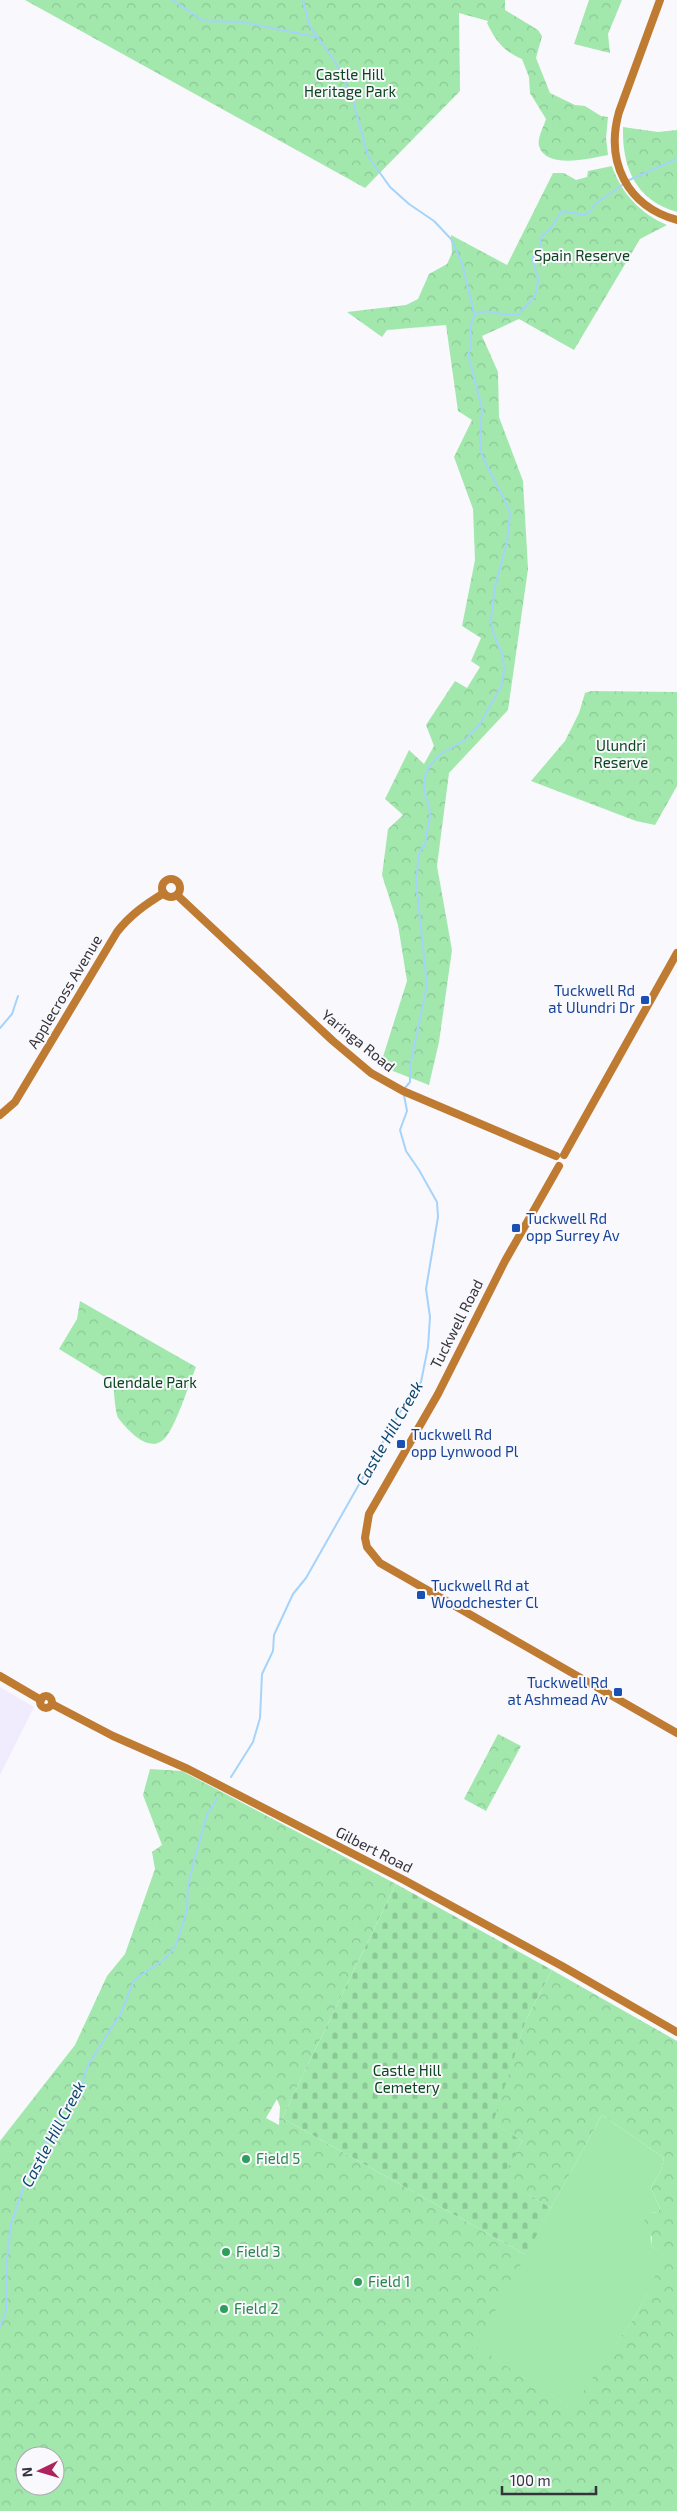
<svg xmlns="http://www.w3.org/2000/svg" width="677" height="2511" font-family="'Exo 2',sans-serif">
<defs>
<pattern id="forest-crowns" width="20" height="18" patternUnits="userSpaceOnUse" patternTransform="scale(1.25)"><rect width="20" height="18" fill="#a2e8ad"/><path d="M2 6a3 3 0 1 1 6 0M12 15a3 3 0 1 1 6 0" fill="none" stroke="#8cc796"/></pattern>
<pattern id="cemetery-stones" width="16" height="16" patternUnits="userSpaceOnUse" patternTransform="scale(1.25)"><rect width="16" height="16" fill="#a2e8ad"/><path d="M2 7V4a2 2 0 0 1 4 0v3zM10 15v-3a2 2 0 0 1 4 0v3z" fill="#8cc796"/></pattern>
</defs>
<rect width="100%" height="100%" fill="#f9f8fd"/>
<!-- built -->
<polygon fill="#f0ecfd" points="0,1687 34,1707 0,1775"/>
<!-- grass -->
<polygon fill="#a2e8ad" points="602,2115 664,2158 661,2170 651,2188 660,2208 658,2212 650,2213 651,2246 666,2255 636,2315 573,2409 475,2346"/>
<!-- forest -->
<g fill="url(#forest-crowns)" fill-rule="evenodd">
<path d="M25,0H505V10L538,30L542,36L536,58L550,93L575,105L585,106L601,116L608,117L606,138L608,155C591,158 546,170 539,146C537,138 544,126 546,119L530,93L529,77L522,59C503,51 496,41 487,23L488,21L459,13L460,91L365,188Z"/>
<polygon points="589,0 622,0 608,34 610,53 574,44"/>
<path d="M623,127L658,132L677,130V212C635,200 622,167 623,127Z"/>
<path d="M612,166C621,193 641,214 667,225L640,239L574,350L519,319L482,336L498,372L499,417L523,481L528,569L508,710L449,773L437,866L452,950L439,1042L429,1085L380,1066L407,981L398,925L382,875L388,829L403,815L385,799L409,750L424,764L434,746L426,725L455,681L467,688L480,667L471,661L481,638L462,626L475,560L473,509L454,457L472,420L458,411L446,325L387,330L382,337L347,312L406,305L418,299L429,274L447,264L452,253L451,235L507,265L553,173H564L576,180L587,177L588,171Z"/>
<polygon points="591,691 677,692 677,786 655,825 636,821 531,781 565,741 579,713 585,693"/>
<path d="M80,1301L196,1367C189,1384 176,1426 165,1438C149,1455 128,1430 119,1419C115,1415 114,1389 113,1382L59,1349L77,1319Z"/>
<polygon points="498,1734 521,1746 486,1811 464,1799"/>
<path d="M150,1769L182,1771L396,1884L282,2118L526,2255L476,2346L572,2408L636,2315L665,2255L651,2246L652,2237L640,2226L650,2213L658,2212L660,2208L651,2188L661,2170L664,2158L602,2115L551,2208L501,2179L522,2141L492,2123L526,2020L552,1970L677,2041V2511H0V2141L75,2045L107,1976L125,1954L155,1869L152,1852L162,1845L143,1795ZM277,2099L280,2107L279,2125L266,2118ZM25,2456H55V2486H25Z"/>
</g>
<!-- cemetery -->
<polygon fill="url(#cemetery-stones)" points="396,1884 552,1970 526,2020 493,2123 522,2141 502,2179 551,2208 526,2255 282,2118"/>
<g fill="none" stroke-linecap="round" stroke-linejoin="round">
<!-- stream -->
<g stroke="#a6d3f9" stroke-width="2">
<polyline points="173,0 203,21 242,22 317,37"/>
<polyline points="303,0 309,25 336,63 353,100 368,156 390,187 409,204 434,221 451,239 462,263 474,313"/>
<polyline points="629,180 677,159"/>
<polyline points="0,1028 12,1014 18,996"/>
<path d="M405,1088L410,1082V1066L427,985L416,881L419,852L425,845L430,815L429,804L424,794V779L429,767L438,756L466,739L480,724L502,684L504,668L503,656L492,630L491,618L495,586L507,543L510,514L507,505L482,456L480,441L482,408L468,355L471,346L470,326L475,314C491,307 502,318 519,314L535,296L537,288L538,278L532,258L541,247C537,234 545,236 551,228C556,221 557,216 563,211L584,215L589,213L595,204L625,183"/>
<polyline points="231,1777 253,1742 260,1718 262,1674 273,1651 274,1635 293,1594 306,1578 404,1405 421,1382 428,1347 430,1317 426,1289 438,1217 437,1202 419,1170 406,1151 400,1130 407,1111 404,1095"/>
<polyline points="0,2327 6,2311 7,2259 11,2224 26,2180 64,2107 78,2094 88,2065 121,2013 134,1980 165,1959 176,1945 187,1910 188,1885 197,1850 207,1815 217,1799"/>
</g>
<!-- secondary -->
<g stroke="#c07b33" stroke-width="8">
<path d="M660,0L619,112C605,162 627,206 677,220"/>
<circle cx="171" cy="888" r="9"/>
<polyline points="177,895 333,1041 371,1073 403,1091 556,1156"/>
<path d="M0,1115L15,1102L117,932C130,915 146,904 164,893"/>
<polyline points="564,1155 677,953"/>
<polyline points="559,1166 505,1261 438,1394 369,1514 365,1538 367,1547 380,1563 677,1733"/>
<polyline points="0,1676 41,1700"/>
<circle cx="46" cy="1702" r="6"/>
<polyline points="52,1704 113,1736 188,1769 404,1880 562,1966 677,2032"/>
</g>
</g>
<!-- markers -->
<g fill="#1a4fb4" stroke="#f9f8fd" stroke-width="2">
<rect x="640" y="995" width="10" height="10" rx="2.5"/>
<rect x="511" y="1223" width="10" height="10" rx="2.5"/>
<rect x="396" y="1439" width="10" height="10" rx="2.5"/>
<rect x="416" y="1590" width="10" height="10" rx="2.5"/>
<rect x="613" y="1687" width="10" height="10" rx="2.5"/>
</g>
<g fill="#2e9e5b" stroke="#f9f8fd" stroke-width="2">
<circle cx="246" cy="2159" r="5"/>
<circle cx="226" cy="2252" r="5"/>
<circle cx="358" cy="2282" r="5"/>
<circle cx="224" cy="2309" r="5"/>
</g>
<g text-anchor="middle" stroke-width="4" stroke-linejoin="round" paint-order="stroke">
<!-- park labels -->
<g font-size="15" fill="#0c461e" stroke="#f9f8fd">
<text x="350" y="80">Castle Hill<tspan x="350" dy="17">Heritage Park</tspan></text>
<text x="582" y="261">Spain Reserve</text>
<text x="621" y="751">Ulundri<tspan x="621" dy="17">Reserve</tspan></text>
<text x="150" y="1388">Glendale Park</text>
<text x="407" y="2076">Castle Hill<tspan x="407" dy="17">Cemetery</tspan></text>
</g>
<!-- transit labels -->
<g font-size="15" fill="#164399" stroke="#f9f8fd" text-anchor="start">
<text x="635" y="996" text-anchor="end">Tuckwell Rd<tspan x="635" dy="17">at Ulundri Dr</tspan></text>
<text x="526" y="1224">Tuckwell Rd<tspan x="526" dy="17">opp Surrey Av</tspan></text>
<text x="411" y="1440">Tuckwell Rd<tspan x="411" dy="17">opp Lynwood Pl</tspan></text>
<text x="431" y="1591">Tuckwell Rd at<tspan x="431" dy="17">Woodchester Cl</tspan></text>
<text x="608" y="1688" text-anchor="end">Tuckwell Rd<tspan x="608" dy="17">at Ashmead Av</tspan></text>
</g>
<!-- street labels -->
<g font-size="15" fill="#35333b" stroke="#f9f8fd">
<text transform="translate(65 992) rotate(-59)" y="5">Applecross Avenue</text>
<text transform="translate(358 1041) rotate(39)" y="5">Yaringa Road</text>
<text transform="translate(457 1324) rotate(-63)" y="5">Tuckwell Road</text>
<text transform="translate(374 1850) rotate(27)" y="5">Gilbert Road</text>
</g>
<!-- leisure labels -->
<g font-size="15" fill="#27864d" stroke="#f9f8fd" text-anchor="start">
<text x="256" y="2164">Field 5</text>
<text x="236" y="2257">Field 3</text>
<text x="368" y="2287">Field 1</text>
<text x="234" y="2314">Field 2</text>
</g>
<!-- water labels -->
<g font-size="16" font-style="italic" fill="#0b4870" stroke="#f9f8fd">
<text transform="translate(389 1433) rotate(-60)" y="6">Castle Hill Creek</text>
<text transform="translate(53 2134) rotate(-62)" y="6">Castle Hill Creek</text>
</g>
</g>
<!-- north arrow -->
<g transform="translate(40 2471) rotate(265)"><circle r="24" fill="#f9f8fd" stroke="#aba9af"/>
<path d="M0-4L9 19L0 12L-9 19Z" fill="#af225e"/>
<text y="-8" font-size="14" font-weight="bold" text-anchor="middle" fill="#35333b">N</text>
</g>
<!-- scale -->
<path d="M502 2486v8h94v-8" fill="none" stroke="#35333b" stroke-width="2.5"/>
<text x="510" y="2486" font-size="15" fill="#35333b" stroke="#f9f8fd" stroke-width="4" paint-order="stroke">100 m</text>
</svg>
